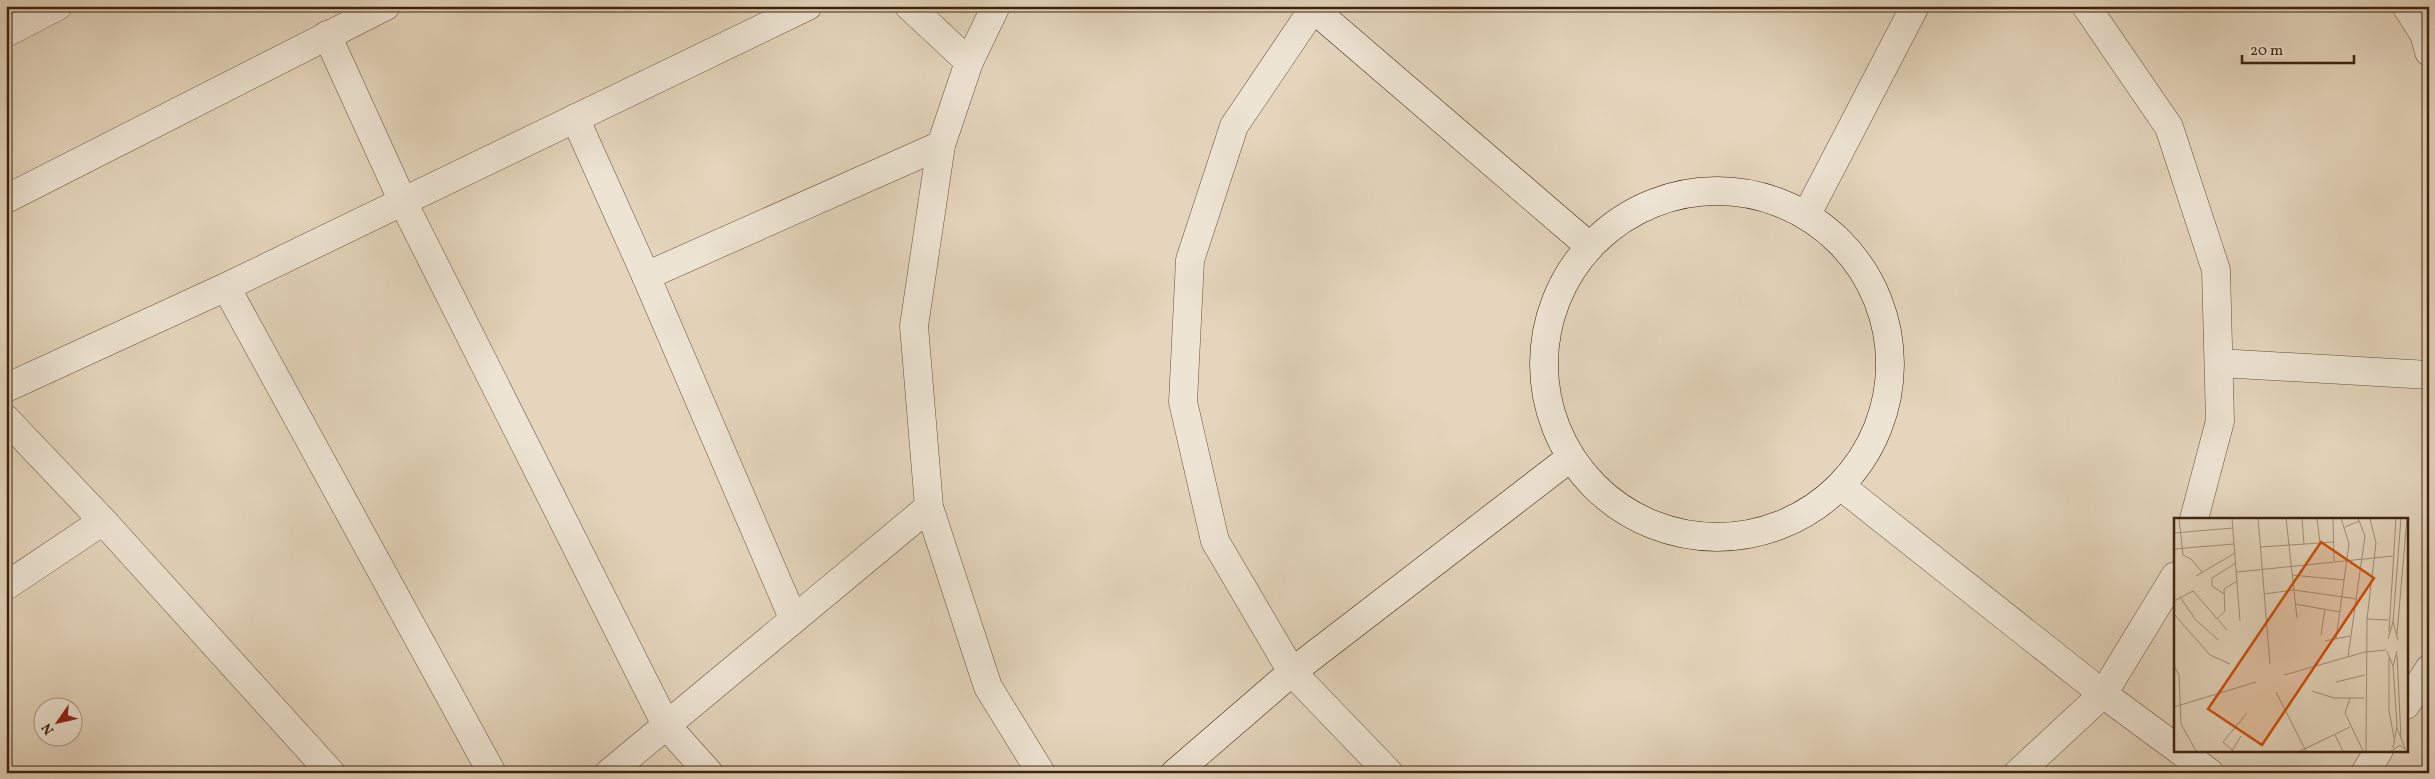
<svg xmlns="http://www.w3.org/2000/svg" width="2435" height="779" font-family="Vollkorn,serif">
<rect width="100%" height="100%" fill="#e4d5bc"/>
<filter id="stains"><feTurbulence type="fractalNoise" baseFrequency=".004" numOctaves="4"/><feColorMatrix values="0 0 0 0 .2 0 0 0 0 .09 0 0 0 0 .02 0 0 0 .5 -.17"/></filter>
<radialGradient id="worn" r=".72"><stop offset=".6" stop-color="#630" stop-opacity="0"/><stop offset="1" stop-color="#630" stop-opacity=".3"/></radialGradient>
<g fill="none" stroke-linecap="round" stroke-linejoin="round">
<defs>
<g id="street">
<polyline points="909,6 969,62"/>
<polyline points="996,6 969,62 941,145 914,326 929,507 988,687 1041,773"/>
<polyline points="1315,6 1234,126 1190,260 1183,402 1215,541 1292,672 1389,773"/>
<polyline points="2086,6 2169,127 2216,270 2220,421 2194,519"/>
<polyline points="2406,6 2424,34 2429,52"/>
<polyline points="6,33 58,6"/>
<polyline points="327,35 403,202 666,725 709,773"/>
<polyline points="575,118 646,276 793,618"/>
<polyline points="6,199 386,6"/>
<polyline points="1807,214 1915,6"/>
<polyline points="646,276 941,145"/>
<polyline points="226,287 492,773"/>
<polyline points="2219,363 2429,375"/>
<polyline points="6,388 226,287 808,6"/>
<polyline points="6,419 103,521 331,773"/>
<polyline points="1842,487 2103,694 2175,747"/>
<polyline points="6,586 103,521"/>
<polyline points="2406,705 2429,669"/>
<polyline points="2179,750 2210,773"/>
<polyline points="609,773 929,507"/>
<polyline points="2018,773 2103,694 2175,576"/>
<polyline points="2365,773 2379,750"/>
</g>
<g id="secondary">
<polyline points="1310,6 1588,245"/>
<circle cx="1717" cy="364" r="173"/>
<polyline points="1175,773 1292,672 1570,458"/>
</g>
</defs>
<!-- street casing -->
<use href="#street" stroke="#685039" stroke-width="29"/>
<!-- secondary casing -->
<use href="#secondary" stroke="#3e230d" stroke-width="29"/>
<!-- street -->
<use href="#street" stroke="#ede4d3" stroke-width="28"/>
<!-- secondary -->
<use href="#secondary" stroke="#ede4d3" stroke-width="28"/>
</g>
<!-- overview -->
<g transform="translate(2174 518)">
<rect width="234" height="234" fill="#e4d5bc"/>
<path fill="none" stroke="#a28e76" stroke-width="1" d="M5,0L9,37L17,41L28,54M58,0L66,103M84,0L96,146M112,0L123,100M128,0L130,26M143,0L146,25M159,0L160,43M196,0L202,25L193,101L214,102M171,9L185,3M0,15L59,10M87,29L160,24M0,31L60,26M63,54L219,38M118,57L170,62M22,58L61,35M50,76L38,68V60L62,45M90,76L120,72L183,81M6,79L21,101L44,122M0,83L19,73L53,112M121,86L166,94M0,96L36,137L56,146M43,101L51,93L50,71L63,63M219,104L224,122M215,114L222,0M223,116L233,0M147,117L151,91M162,121L175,26L167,0M214,121L219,104L227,0M151,123L176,118M213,133L219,148M223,137L227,220M174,139L191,18L184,0M215,140V193L220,220M0,148L5,157L7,206L22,233M110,157L191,134L212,132M162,164L191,157M138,173L160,180H190M102,174L132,233M176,180L171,195L189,233M0,189L82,164M223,210L231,230M161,217L169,233M219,230L223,208L219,148L223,133M58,233L67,218M59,233L49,224L73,195M126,233L176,209M192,233L193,101M217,233L226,227L233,233"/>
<path fill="#ce510c" fill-opacity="0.15" stroke="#ce510c" stroke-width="2.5" d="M147,24L200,60L88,227L34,191Z"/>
<rect width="234" height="234" fill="none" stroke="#3e230d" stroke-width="2.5"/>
</g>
<!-- margin -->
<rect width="2435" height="779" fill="none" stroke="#e4d5bc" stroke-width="25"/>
<rect x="8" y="8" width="2420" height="764" fill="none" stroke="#3e230d" stroke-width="2.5"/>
<rect x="12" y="12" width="2410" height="754" fill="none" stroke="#3e230d"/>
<!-- north arrow -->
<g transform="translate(58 722) rotate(236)"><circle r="24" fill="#ede4d3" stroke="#a79784"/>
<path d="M0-4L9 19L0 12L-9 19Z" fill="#8f2418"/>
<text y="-8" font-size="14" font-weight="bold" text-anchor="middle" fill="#3e230d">N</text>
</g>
<!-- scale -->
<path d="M2242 55v8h112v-8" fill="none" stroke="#3e230d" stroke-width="2.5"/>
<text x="2250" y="55" font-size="15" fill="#3e230d" stroke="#ede4d3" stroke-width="4" paint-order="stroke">20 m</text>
<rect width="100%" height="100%" filter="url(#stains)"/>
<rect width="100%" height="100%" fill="url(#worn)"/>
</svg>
